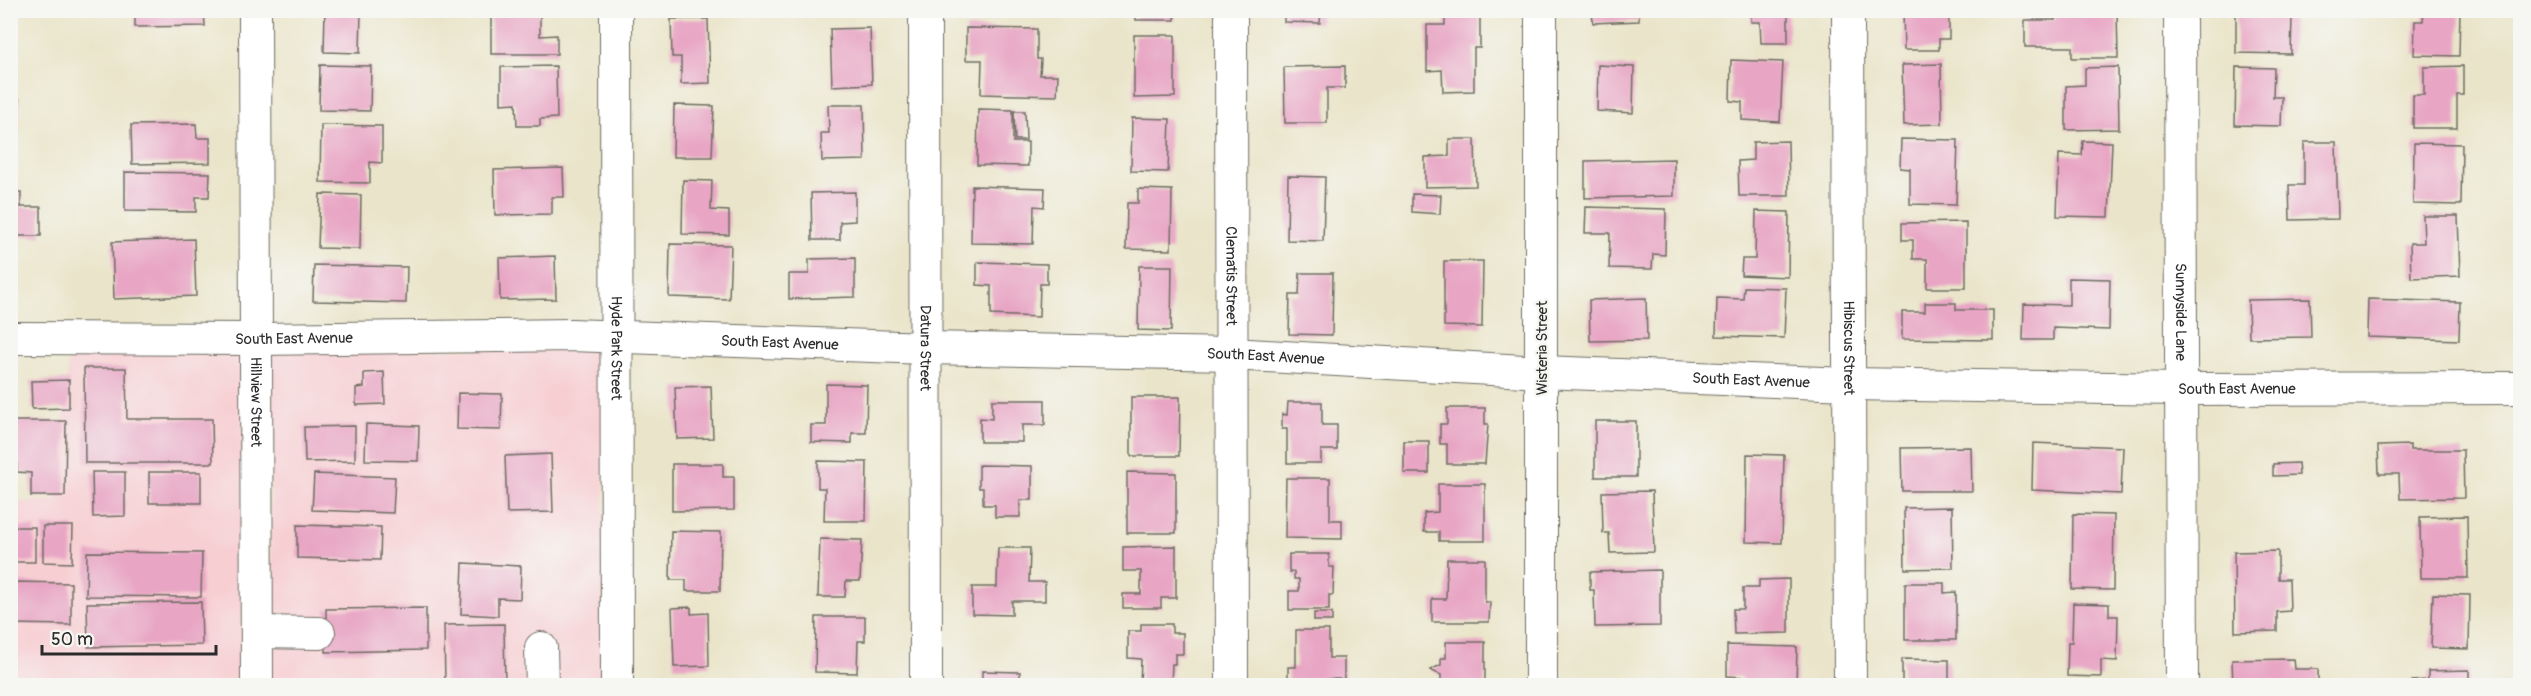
<svg xmlns="http://www.w3.org/2000/svg" width="2531" height="696" font-family="Pangolin,sans-serif">
<rect width="100%" height="100%" fill="#f6f6f2"/>
<filter id="ink" filterUnits="userSpaceOnUse"><feTurbulence type="fractalNoise" baseFrequency=".0167" numOctaves="2"/><feDisplacementMap in="SourceGraphic" scale="12" xChannelSelector="R" yChannelSelector="G"/><feConvolveMatrix kernelMatrix="1 2 1 2 8 2 1 2 1" color-interpolation-filters="sRGB"/></filter>
<filter id="wash" filterUnits="userSpaceOnUse"><feTurbulence type="fractalNoise" baseFrequency=".008" numOctaves="4" result="noise"/><feDisplacementMap in="SourceGraphic" scale="24" xChannelSelector="R" yChannelSelector="G"/><feGaussianBlur stdDeviation="1.35" result="paint"/><feColorMatrix in="noise" values="0 0 0 0 0 0 0 0 0 0 0 0 0 0 0 0 0 1.4 0 .05"/><feComposite in="paint" operator="in"/></filter>
<g filter="url(#wash)">
<rect width="100%" height="100%" fill="#eae5ca"/>
<!-- built -->
<g fill="#f7cfd3">
<polygon points="604,348 604,685 271,685 270,351"/>
<polygon points="69,350 243,351 244,685 11,686 11,503 57,500"/>
</g>
<g id="blocks">
<!-- building -->
<g fill="#e8a6c4">
<polygon points="135,10 204,10 205,26 135,27"/>
<polygon points="325,10 361,10 360,53 324,52"/>
<rect x="976" y="10" width="35" height="3"/>
<polygon points="1135,10 1175,10 1175,20 1136,20"/>
<polygon points="1284,10 1321,10 1320,23 1284,22"/>
<polygon points="1445,10 1480,10 1480,48 1474,48 1474,91 1443,92 1442,70 1427,71 1427,25 1445,25"/>
<polygon points="1592,10 1639,10 1639,21 1593,23"/>
<polygon points="1751,10 1788,10 1788,43 1761,43 1760,22 1751,22"/>
<polygon points="1903,10 1949,10 1949,39 1939,39 1939,50 1904,50"/>
<polygon points="2054,10 2117,10 2118,58 2072,58 2072,47 2025,47 2025,20 2055,20"/>
<polygon points="2236,10 2276,10 2276,17 2292,17 2291,54 2236,53"/>
<polygon points="2424,10 2460,10 2459,56 2414,55 2415,21 2423,21"/>
<polygon points="540,11 540,36 557,35 557,54 491,54 491,12"/>
<polygon points="671,19 708,19 710,83 681,84 681,57 672,57"/>
<polygon points="870,28 872,84 832,86 830,29"/>
<polygon points="966,28 1037,29 1037,59 1041,59 1040,75 1058,75 1057,96 981,94 982,60 966,60"/>
<polygon points="1134,35 1175,35 1175,97 1134,98"/>
<polygon points="1731,60 1783,62 1780,122 1742,120 1742,102 1730,101"/>
<polygon points="1941,64 1942,124 1904,125 1902,65"/>
<polygon points="320,65 371,66 370,111 319,110"/>
<polygon points="1598,65 1634,67 1633,113 1597,111"/>
<polygon points="556,66 557,118 540,119 540,126 517,126 516,103 501,104 501,67"/>
<polygon points="1345,66 1345,88 1327,88 1327,123 1285,123 1284,67"/>
<polygon points="2463,66 2463,95 2457,95 2457,128 2413,128 2413,95 2424,95 2424,67"/>
<polygon points="2118,67 2119,129 2066,130 2066,86 2085,85 2085,68"/>
<polygon points="2236,67 2274,68 2273,97 2282,97 2281,126 2235,125"/>
<polygon points="10,98 19,98 18,132 10,131"/>
<polygon points="674,105 714,106 712,157 673,157"/>
<polygon points="828,105 864,105 865,160 822,161 821,133 829,133"/>
<polygon points="978,109 1013,110 1013,142 1028,142 1028,166 977,165"/>
<polygon points="1014,111 1025,111 1026,140 1015,140"/>
<polygon points="1132,118 1170,119 1168,172 1131,171"/>
<polygon points="196,124 197,138 210,138 210,163 132,164 131,125"/>
<polygon points="321,125 382,126 382,163 370,162 370,183 320,182"/>
<polygon points="1449,139 1475,139 1476,186 1425,187 1425,157 1449,156"/>
<polygon points="1901,139 1958,140 1956,205 1910,204 1910,169 1900,168"/>
<polygon points="1788,141 1789,196 1739,196 1738,161 1753,160 1753,142"/>
<polygon points="2083,141 2112,142 2109,217 2057,216 2059,154 2082,155"/>
<polygon points="2304,142 2336,142 2338,219 2290,220 2289,185 2304,185"/>
<polygon points="2414,143 2462,144 2461,205 2413,204"/>
<polygon points="1674,159 1674,196 1585,198 1585,161"/>
<polygon points="563,168 564,197 552,197 552,214 495,215 494,170"/>
<polygon points="125,172 210,173 209,197 196,197 196,212 125,211"/>
<polygon points="1288,176 1325,177 1323,241 1287,240"/>
<polygon points="683,180 712,181 711,210 729,211 729,235 682,234"/>
<polygon points="972,186 1045,188 1044,207 1034,206 1033,244 971,243"/>
<polygon points="1138,189 1172,190 1171,250 1126,249 1127,203 1138,203"/>
<polygon points="10,192 21,192 21,207 41,207 41,236 10,236"/>
<polygon points="855,192 855,221 840,222 840,240 812,240 811,193"/>
<polygon points="320,194 361,195 360,249 318,248"/>
<polygon points="1412,194 1441,195 1440,214 1412,212"/>
<polygon points="1586,207 1666,209 1665,255 1653,254 1652,269 1609,268 1610,233 1585,233"/>
<polygon points="1756,211 1789,212 1788,277 1741,275 1742,259 1755,259"/>
<polygon points="2423,216 2458,216 2460,276 2411,278 2410,243 2424,243"/>
<polygon points="1966,222 1966,288 1927,288 1927,259 1913,259 1913,240 1902,240 1902,223"/>
<polygon points="194,239 196,296 114,299 112,242"/>
<polygon points="670,244 731,245 729,299 669,297"/>
<polygon points="555,256 556,299 500,300 499,258"/>
<polygon points="855,258 855,297 789,299 789,274 809,274 809,259"/>
<polygon points="1444,261 1483,261 1482,327 1444,326"/>
<polygon points="977,262 1047,264 1047,284 1040,284 1039,317 991,315 991,286 977,285"/>
<polygon points="314,265 407,267 406,303 313,301"/>
<polygon points="1139,266 1172,266 1171,331 1138,330"/>
<polygon points="1300,273 1333,273 1332,335 1289,334 1290,295 1299,295"/>
<polygon points="2069,278 2110,279 2109,330 2053,328 2053,340 2023,340 2024,304 2069,305"/>
<polygon points="1744,287 1786,288 1784,338 1716,336 1717,298 1743,299"/>
<polygon points="1646,298 1647,340 1590,341 1589,300"/>
<polygon points="2310,299 2311,337 2249,338 2248,300"/>
<polygon points="2368,299 2460,302 2459,340 2367,337"/>
<polygon points="1925,303 1956,303 1956,310 1993,310 1993,340 1902,339 1902,312 1925,312"/>
<polygon points="84,368 126,368 127,419 212,419 213,463 85,463"/>
<polygon points="384,372 385,404 356,405 356,388 364,387 364,373"/>
<polygon points="69,380 69,408 32,409 31,381"/>
<polygon points="826,384 867,385 866,433 852,433 852,443 811,442 811,425 826,425"/>
<polygon points="711,386 713,438 677,439 675,387"/>
<polygon points="458,393 502,394 501,430 457,429"/>
<polygon points="1131,397 1180,397 1179,456 1131,456"/>
<polygon points="992,400 1045,400 1045,425 1022,425 1022,442 980,442 980,418 992,419"/>
<polygon points="1288,402 1322,402 1322,425 1337,425 1337,450 1321,450 1321,463 1287,463 1287,429 1282,429 1282,414 1287,415"/>
<polygon points="1447,408 1485,408 1485,424 1488,424 1485,464 1447,464 1447,444 1440,444 1440,424 1447,424"/>
<polygon points="10,421 66,421 65,496 31,496 31,473 17,472 17,458 10,458"/>
<rect x="1595" y="421" width="41" height="56"/>
<polygon points="366,424 419,426 418,461 365,460"/>
<polygon points="355,426 355,461 305,462 304,427"/>
<rect x="1404" y="441" width="25" height="32"/>
<polygon points="2033,443 2123,447 2121,494 2032,490"/>
<polygon points="2410,445 2410,450 2463,450 2464,498 2400,499 2399,474 2379,474 2378,446"/>
<polygon points="1971,447 1972,491 1902,491 1901,448"/>
<polygon points="551,454 553,512 507,513 505,456"/>
<polygon points="1747,454 1784,455 1782,543 1746,542"/>
<polygon points="818,461 867,462 866,521 824,521 825,488 818,488"/>
<polygon points="2298,463 2299,475 2273,476 2273,464"/>
<polygon points="672,464 723,464 723,477 734,477 734,510 672,511"/>
<polygon points="979,465 1032,466 1032,500 1020,500 1020,517 995,517 995,505 983,505 983,488 979,488"/>
<polygon points="92,472 125,472 125,516 93,517"/>
<rect x="149" y="472" width="52" height="31"/>
<polygon points="1127,472 1176,473 1176,533 1127,533"/>
<polygon points="314,474 395,477 393,513 312,510"/>
<polygon points="1286,478 1330,478 1330,520 1342,520 1342,539 1285,538"/>
<polygon points="1438,484 1485,484 1485,541 1439,541 1439,532 1424,532 1424,513 1438,512"/>
<polygon points="1652,491 1654,552 1610,553 1609,533 1603,533 1602,492"/>
<polygon points="1952,507 1953,568 1905,569 1904,508"/>
<polygon points="2073,514 2114,515 2113,590 2072,589"/>
<polygon points="2467,516 2468,578 2421,578 2420,517"/>
<polygon points="297,525 381,527 380,560 297,558"/>
<polygon points="43,526 73,526 72,563 43,562"/>
<rect x="10" y="527" width="25" height="35"/>
<polygon points="671,531 721,532 720,591 686,591 686,580 670,580"/>
<polygon points="820,539 862,540 860,581 846,581 845,597 818,597"/>
<polygon points="1176,546 1176,598 1161,598 1161,608 1123,608 1123,594 1141,594 1141,571 1123,571 1123,547"/>
<polygon points="998,548 1030,548 1029,582 1045,582 1045,601 1012,601 1012,615 972,614 972,587 997,587"/>
<polygon points="2278,551 2278,579 2289,579 2290,611 2277,612 2277,631 2235,632 2234,552"/>
<polygon points="87,552 202,553 201,597 86,596"/>
<polygon points="1289,554 1329,554 1329,567 1334,567 1333,595 1329,595 1329,610 1289,610 1289,591 1299,591 1299,579 1294,579 1294,572 1289,572"/>
<polygon points="1447,559 1485,559 1485,602 1490,602 1489,622 1432,622 1432,599 1446,599"/>
<polygon points="463,563 521,566 520,599 498,598 498,616 461,614"/>
<polygon points="1660,570 1660,626 1595,627 1594,590 1590,590 1590,572"/>
<polygon points="1789,579 1789,633 1734,634 1733,609 1743,609 1743,588 1759,588 1759,580"/>
<polygon points="10,582 71,583 71,625 10,624"/>
<polygon points="1905,583 1944,583 1944,593 1956,592 1956,640 1905,640"/>
<polygon points="2433,594 2470,595 2469,649 2431,648"/>
<polygon points="201,602 202,645 88,647 87,603"/>
<polygon points="2073,603 2109,604 2109,616 2118,616 2117,661 2101,660 2101,677 2067,676 2068,642 2072,642"/>
<polygon points="691,607 691,614 708,613 709,666 674,667 672,608"/>
<polygon points="426,608 426,650 326,652 326,609"/>
<rect x="1314" y="613" width="18" height="8"/>
<polygon points="816,617 865,617 865,641 858,641 857,673 815,672"/>
<polygon points="504,624 505,686 445,686 444,625"/>
<polygon points="1141,624 1172,624 1172,633 1183,633 1183,654 1175,654 1175,664 1172,664 1171,686 1140,685 1141,659 1128,658 1128,631 1141,631"/>
<polygon points="1296,630 1329,630 1329,658 1344,658 1344,679 1328,679 1328,686 1288,686 1288,667 1296,667"/>
<polygon points="1446,642 1485,642 1485,686 1446,686 1446,681 1441,681 1441,675 1430,670 1441,665 1441,658 1446,658"/>
<polygon points="1727,645 1797,647 1796,686 1742,686 1742,677 1727,676"/>
<polygon points="1902,659 1949,660 1949,686 1902,684"/>
<polygon points="2294,659 2295,669 2318,669 2318,686 2233,686 2232,660"/>
<polygon points="2469,670 2469,686 2412,686 2412,681 2428,680 2428,671"/>
<polygon points="982,671 1020,672 1020,686 982,686"/>
<polygon points="429,682 429,686 344,686 343,684"/>
<rect x="10" y="683" width="62" height="3"/>
</g>
</g>
</g>
<g filter="url(#ink)">
<use href="#blocks" fill-opacity="0" stroke="#6e6c63" stroke-width="1.5"/>
<g fill="none" stroke-linecap="round" stroke-linejoin="round">
<defs>
<g id="minor">
<path id="s1" d="M255,10L257,686"/>
<path id="s2" d="M616,10L617,686"/>
<path id="s3" d="M925,10L926,686"/>
<path id="s4" d="M1231,10L1232,686"/>
<polyline points="1541,10 1541,686"/>
<path id="s5" d="M1848,10L1850,686"/>
<path id="s6" d="M2180,10L2182,686"/>
<path id="s7" d="M10,338L257,339L571,335L926,348L1232,354L1542,372L1849,384L2180,389L2520,388"/>
<polyline points="257,632 319,633"/>
<polyline points="541,648 542,686"/>
</g>
</defs>
<!-- minor casing -->
<use href="#minor" stroke="#6e6c63" stroke-width="34"/>
<!-- minor -->
<use href="#minor" stroke="#fff" stroke-width="32"/>
</g>
</g>
<g text-anchor="middle" stroke-width="5" stroke-linejoin="round" paint-order="stroke">
<!-- street labels -->
<g font-size="15" fill="#2b2b2b" stroke="#f6f6f2">
<text dy="5" stroke="none"><textPath href="#s4" startOffset="266">Clematis Street</textPath></text>
<text dy="5" stroke="none"><textPath href="#s6" startOffset="302">Sunnyside Lane</textPath></text>
<text dy="5" stroke="none"><textPath href="#s7" startOffset="284">South East Avenue</textPath></text>
<text dy="5" stroke="none"><textPath href="#s7" startOffset="770">South East Avenue</textPath></text>
<text dy="5" stroke="none"><textPath href="#s2" startOffset="338">Hyde Park Street</textPath></text>
<text dy="5" stroke="none"><textPath href="#s3" startOffset="338">Datura Street</textPath></text>
<text transform="translate(1542 348) rotate(-90)" y="5">Wisteria Street</text>
<text dy="5" stroke="none"><textPath href="#s5" startOffset="338">Hibiscus Street</textPath></text>
<text dy="5" stroke="none"><textPath href="#s7" startOffset="1256">South East Avenue</textPath></text>
<text dy="5" stroke="none"><textPath href="#s7" startOffset="1742">South East Avenue</textPath></text>
<text dy="5" stroke="none"><textPath href="#s7" startOffset="2228">South East Avenue</textPath></text>
<text dy="5" stroke="none"><textPath href="#s1" startOffset="392">Hillview Street</textPath></text>
</g>
</g>
<!-- margin -->
<rect width="2531" height="696" fill="none" stroke="#f6f6f2" stroke-width="36"/>
<!-- scale -->
<path d="M42 645v9h174v-9" fill="none" stroke="#2b2b2b" stroke-width="3"/>
<text x="51" y="645" font-size="18" fill="#2b2b2b" stroke="#f6f6f2" stroke-width="4.5" paint-order="stroke">50 m</text>
</svg>
